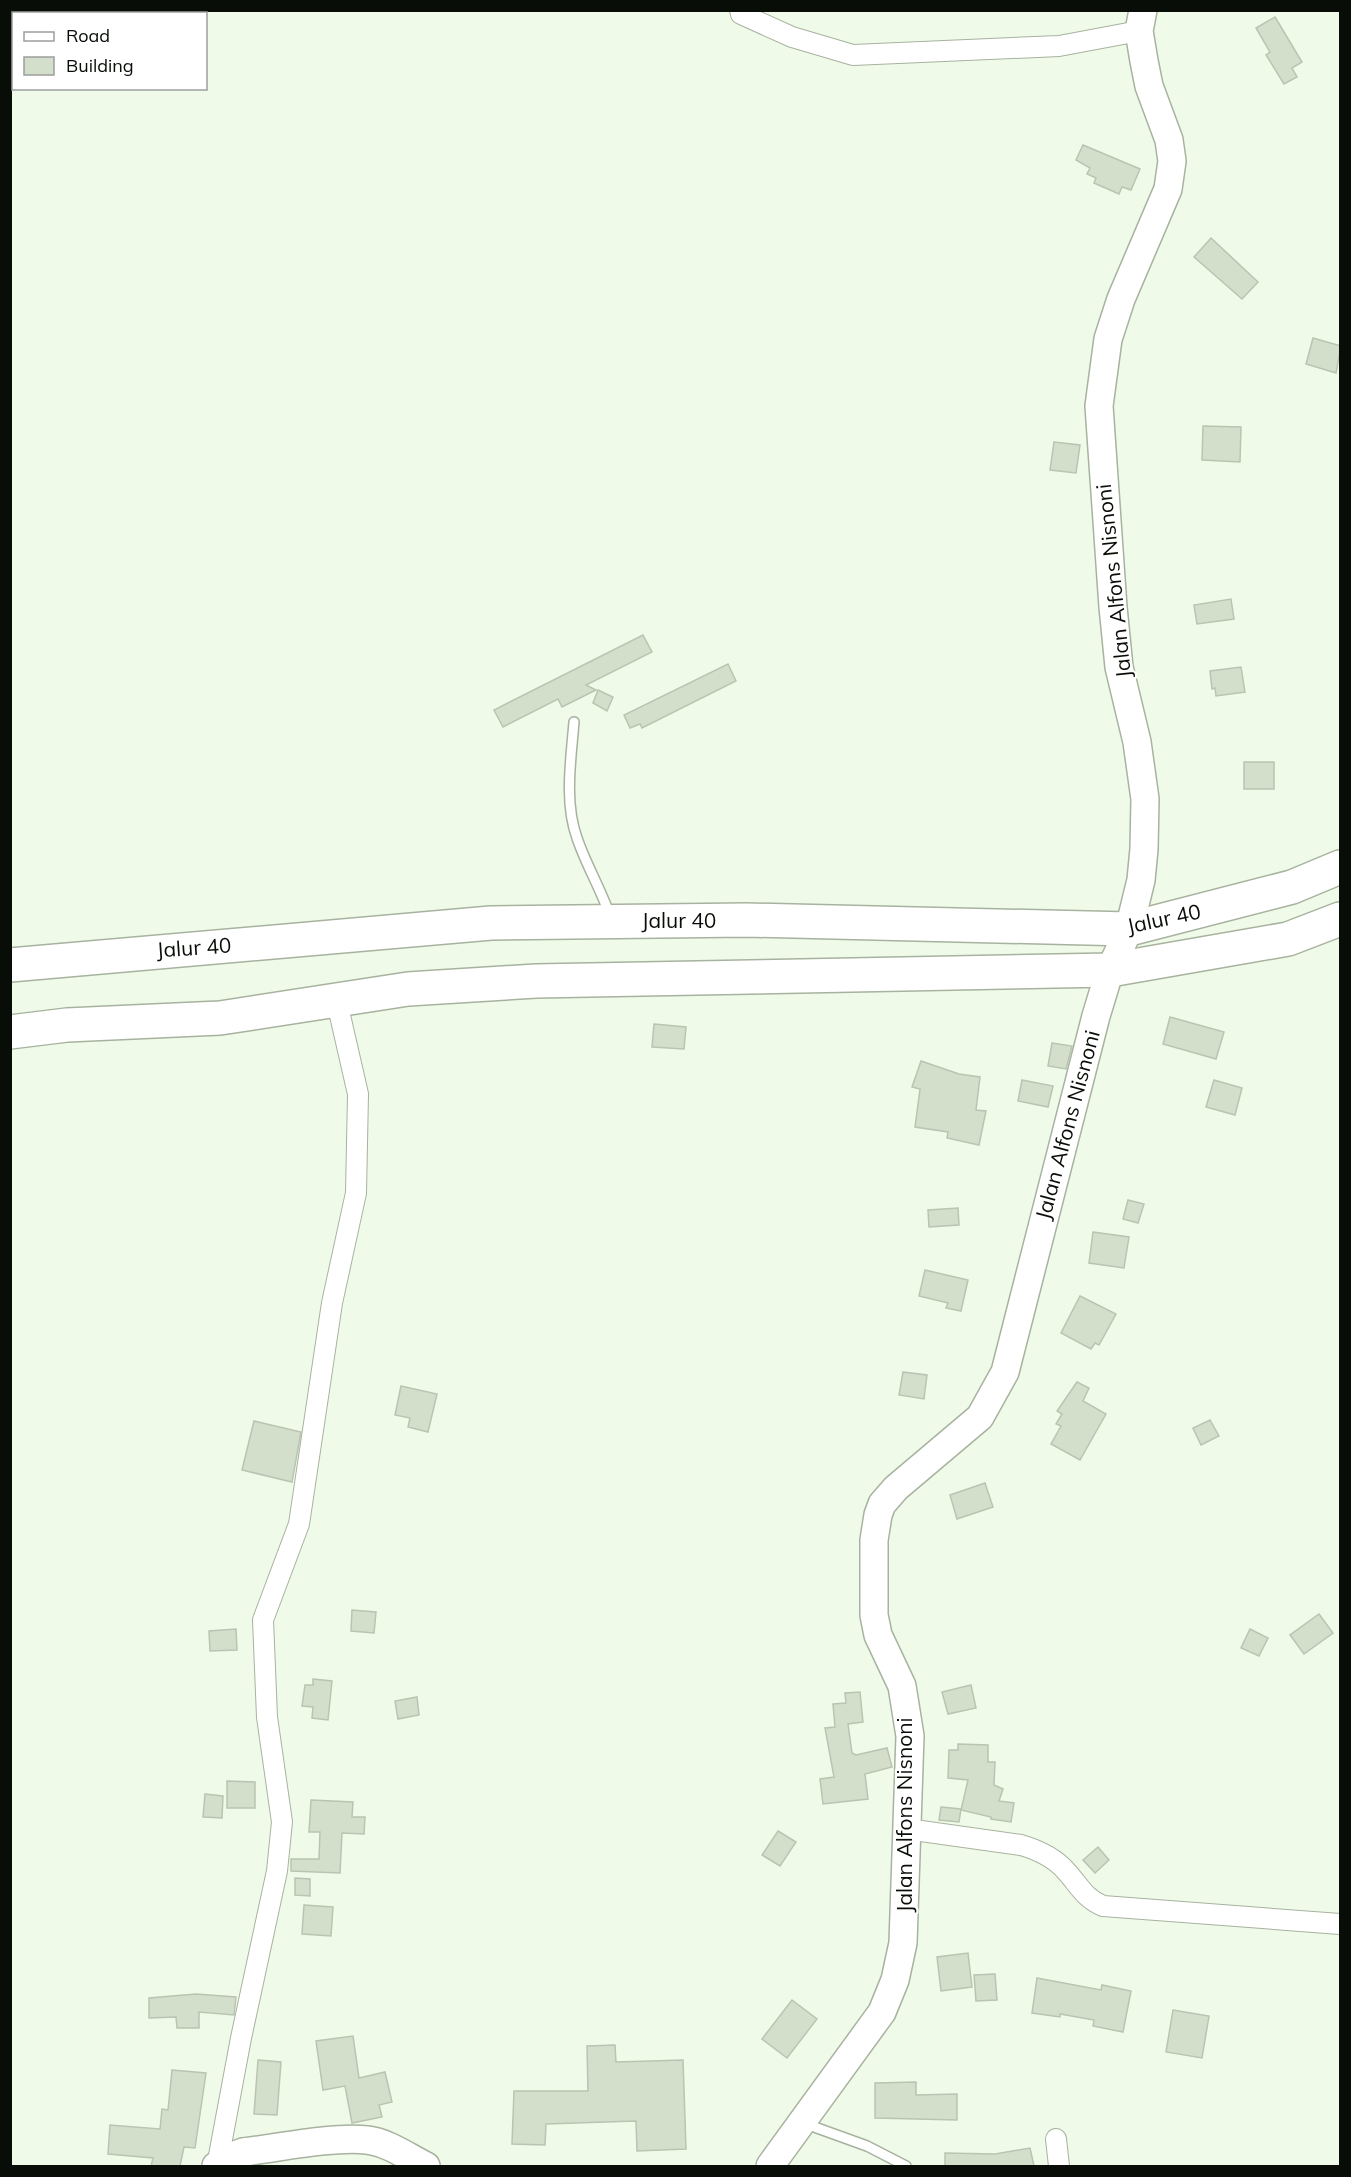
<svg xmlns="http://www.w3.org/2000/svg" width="1351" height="2177" font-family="Mulish,sans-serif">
<rect width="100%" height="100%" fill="#effbe8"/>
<!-- building -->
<g fill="#d3dfcb" stroke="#b9c4b1" stroke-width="1.5">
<polygon points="1275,17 1302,62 1292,68 1297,77 1284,84 1266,55 1270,52 1256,28"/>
<polygon points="1083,145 1140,169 1131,190 1122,187 1119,194 1094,183 1096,178 1087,174 1090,168 1076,160"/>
<polygon points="1211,238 1258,282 1242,299 1194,257"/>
<polygon points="1313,338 1341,346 1336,373 1306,364"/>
<polygon points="1203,426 1241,427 1240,462 1202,460"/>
<polygon points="1054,442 1080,445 1076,473 1050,470"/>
<polygon points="1231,599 1234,619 1197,624 1194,605"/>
<polygon points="643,635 652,652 586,685 596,690 562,707 558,699 503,727 494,710"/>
<polygon points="728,664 736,681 642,728 640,724 630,728 624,715"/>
<polygon points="1241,667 1245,692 1216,696 1215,688 1212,689 1210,671"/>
<polygon points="598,690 613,697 607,711 593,703"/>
<rect x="1244" y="762" width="30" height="27"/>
<polygon points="1170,1017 1224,1032 1216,1059 1163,1044"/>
<polygon points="654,1024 686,1027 684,1049 652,1047"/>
<polygon points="1052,1043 1072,1046 1066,1069 1048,1066"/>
<polygon points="921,1061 959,1074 980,1077 976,1110 986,1111 979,1145 947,1138 948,1132 915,1127 920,1089 912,1087"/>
<polygon points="1022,1080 1053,1086 1048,1107 1018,1101"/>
<polygon points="1214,1080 1242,1088 1235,1115 1206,1107"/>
<polygon points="1128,1200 1144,1204 1138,1223 1123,1219"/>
<polygon points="958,1208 959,1225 929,1227 928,1210"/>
<polygon points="1093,1232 1129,1237 1124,1268 1089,1263"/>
<polygon points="925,1270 968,1280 961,1311 946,1308 948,1303 919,1296"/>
<polygon points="1080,1296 1116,1314 1099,1345 1095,1343 1091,1349 1061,1333"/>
<polygon points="903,1372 927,1375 924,1399 899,1395"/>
<polygon points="1077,1382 1089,1388 1083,1401 1106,1414 1080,1460 1051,1444 1061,1426 1056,1424 1062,1414 1057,1411"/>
<polygon points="401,1386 437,1394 428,1432 408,1427 410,1418 395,1415"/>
<polygon points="1210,1420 1219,1436 1201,1445 1193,1428"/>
<polygon points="254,1421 301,1432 292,1482 242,1470"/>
<polygon points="985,1483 993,1507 957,1519 950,1495"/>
<polygon points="352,1610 376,1612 374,1633 351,1631"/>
<polygon points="1319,1614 1333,1633 1304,1654 1290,1635"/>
<polygon points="236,1629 237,1650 210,1651 209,1631"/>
<polygon points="1250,1629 1268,1638 1259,1656 1241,1648"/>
<polygon points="313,1679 332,1681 328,1720 312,1718 313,1707 302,1706 305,1685 313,1685"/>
<polygon points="971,1685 976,1708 948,1714 942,1692"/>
<polygon points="860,1692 863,1722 848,1724 852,1753 856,1755 887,1748 892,1767 865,1774 868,1799 823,1804 820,1779 834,1777 825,1728 835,1727 833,1704 846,1703 845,1693"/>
<polygon points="417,1697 419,1715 398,1719 395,1701"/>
<polygon points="958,1744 988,1745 988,1762 995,1762 994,1785 1003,1789 999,1801 1014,1803 1011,1822 991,1819 991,1817 961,1810 968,1780 948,1778 949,1750 958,1750"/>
<polygon points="227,1781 255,1782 255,1808 227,1808"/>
<polygon points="205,1794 223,1796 222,1818 203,1817"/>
<polygon points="311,1800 353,1802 352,1817 365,1817 364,1834 342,1833 340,1873 291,1871 291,1859 319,1859 320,1832 309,1832"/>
<polygon points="941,1807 961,1809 959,1822 939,1820"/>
<polygon points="778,1831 796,1842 780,1866 762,1855"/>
<polygon points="1098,1847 1109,1860 1095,1873 1083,1860"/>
<polygon points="295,1878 310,1879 310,1896 295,1895"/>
<polygon points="304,1905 333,1907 331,1936 302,1934"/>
<polygon points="968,1953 972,1987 941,1991 937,1957"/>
<polygon points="995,1974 997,2000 976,2001 974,1975"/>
<polygon points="1037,1978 1101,1990 1102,1985 1131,1991 1123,2032 1093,2026 1094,2020 1060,2014 1060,2017 1032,2013"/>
<polygon points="196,1994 236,1997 234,2015 199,2012 199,2028 177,2028 176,2017 149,2018 149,1998"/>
<polygon points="792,2000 817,2019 787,2058 762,2039"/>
<polygon points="1173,2010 1209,2016 1202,2058 1166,2052"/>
<polygon points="353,2036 359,2078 385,2072 392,2102 379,2105 382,2117 352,2123 345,2086 323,2090 316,2041"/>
<polygon points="615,2045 616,2062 683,2060 686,2149 637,2151 636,2121 546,2124 545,2145 512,2144 514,2091 588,2091 587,2046"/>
<polygon points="258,2060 281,2062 277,2115 254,2114"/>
<polygon points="172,2070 206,2073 195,2148 184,2147 180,2166 151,2166 153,2158 108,2154 110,2125 160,2129 162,2109 168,2110"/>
<polygon points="916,2082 916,2095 957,2094 957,2120 875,2118 875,2083"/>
<polygon points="1030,2148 1034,2166 945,2166 945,2153 995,2154"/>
</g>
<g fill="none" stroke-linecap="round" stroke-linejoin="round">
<defs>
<g id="lane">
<path d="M574,722C571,759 564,802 577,838C586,865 601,889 610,916"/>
<polyline points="806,2124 867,2146 906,2166"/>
</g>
<g id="street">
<polyline points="740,10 741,14 792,37 853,55 1059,46 1139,31"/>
<path d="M907,1829L1021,1845C1038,1850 1054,1857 1066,1871C1079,1885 1084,1898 1103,1906L1340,1924"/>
<polyline points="1056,2139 1059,2166"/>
<polyline points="217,2166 241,2038 277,1871 282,1822 267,1717 263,1620 299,1524 332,1303 356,1193 358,1094 336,998"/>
</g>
<g id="secondary">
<path d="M216,2166L227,2158L243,2152C277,2148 334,2136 367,2140C387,2142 408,2157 426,2166"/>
<polyline points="770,2166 882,2012 895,1980 903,1943 910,1736 902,1686 878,1635 874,1615 874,1540 878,1515 882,1504 896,1488 980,1417 1005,1372 1096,1016 1110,970 1129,929 1141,880 1144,849 1145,799 1137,742 1119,667 1113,607 1099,406 1108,339 1121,299 1168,189 1172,161 1169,140 1149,86 1144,61 1139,31 1143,10"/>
</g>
<g id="highway">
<polyline points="10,965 491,923 747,920 1129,929 1292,887 1340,867"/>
<polyline points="10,1032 67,1025 220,1018 408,989 536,981 1110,970 1288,939 1340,919"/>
</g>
</defs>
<!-- lane casing -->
<use href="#lane" stroke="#a7b29f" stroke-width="12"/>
<!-- street casing -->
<use href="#street" stroke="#a7b29f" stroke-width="22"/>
<!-- secondary casing -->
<use href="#secondary" stroke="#a7b29f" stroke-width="30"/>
<!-- highway casing -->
<use href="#highway" stroke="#a7b29f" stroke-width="36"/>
<!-- lane -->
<use href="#lane" stroke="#fff" stroke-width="9"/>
<!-- street -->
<use href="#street" stroke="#fff" stroke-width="20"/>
<!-- secondary -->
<use href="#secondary" stroke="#fff" stroke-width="27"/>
<!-- highway -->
<use href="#highway" stroke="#fff" stroke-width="33"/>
</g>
<g text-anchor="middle" stroke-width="4.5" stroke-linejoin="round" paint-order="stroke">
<!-- street labels -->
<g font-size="21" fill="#090d07" stroke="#fff">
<text transform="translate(1114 581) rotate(-96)" y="7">Jalan Alfons Nisnoni</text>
<text transform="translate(1164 919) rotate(-12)" y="7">Jalur 40</text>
<text x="679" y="928">Jalur 40</text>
<text transform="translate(194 948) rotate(-4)" y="7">Jalur 40</text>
<text transform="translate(1068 1125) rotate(-75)" y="7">Jalan Alfons Nisnoni</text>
<text transform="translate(905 1815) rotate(-90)" y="7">Jalan Alfons Nisnoni</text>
</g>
</g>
<!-- border -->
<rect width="1351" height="2177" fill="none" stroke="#090d07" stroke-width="24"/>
<!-- legend -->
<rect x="12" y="12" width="195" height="78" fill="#ffffff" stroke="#9d9e9c" stroke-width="1.5"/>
<rect x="24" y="32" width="30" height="9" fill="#ffffff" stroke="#9d9e9c" stroke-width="1.5"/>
<text x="66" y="42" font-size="18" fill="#090d07">Road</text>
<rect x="24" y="57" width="30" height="18" fill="#d3dfcb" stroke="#9d9e9c" stroke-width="1.5"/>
<text x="66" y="72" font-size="18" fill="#090d07">Building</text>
</svg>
